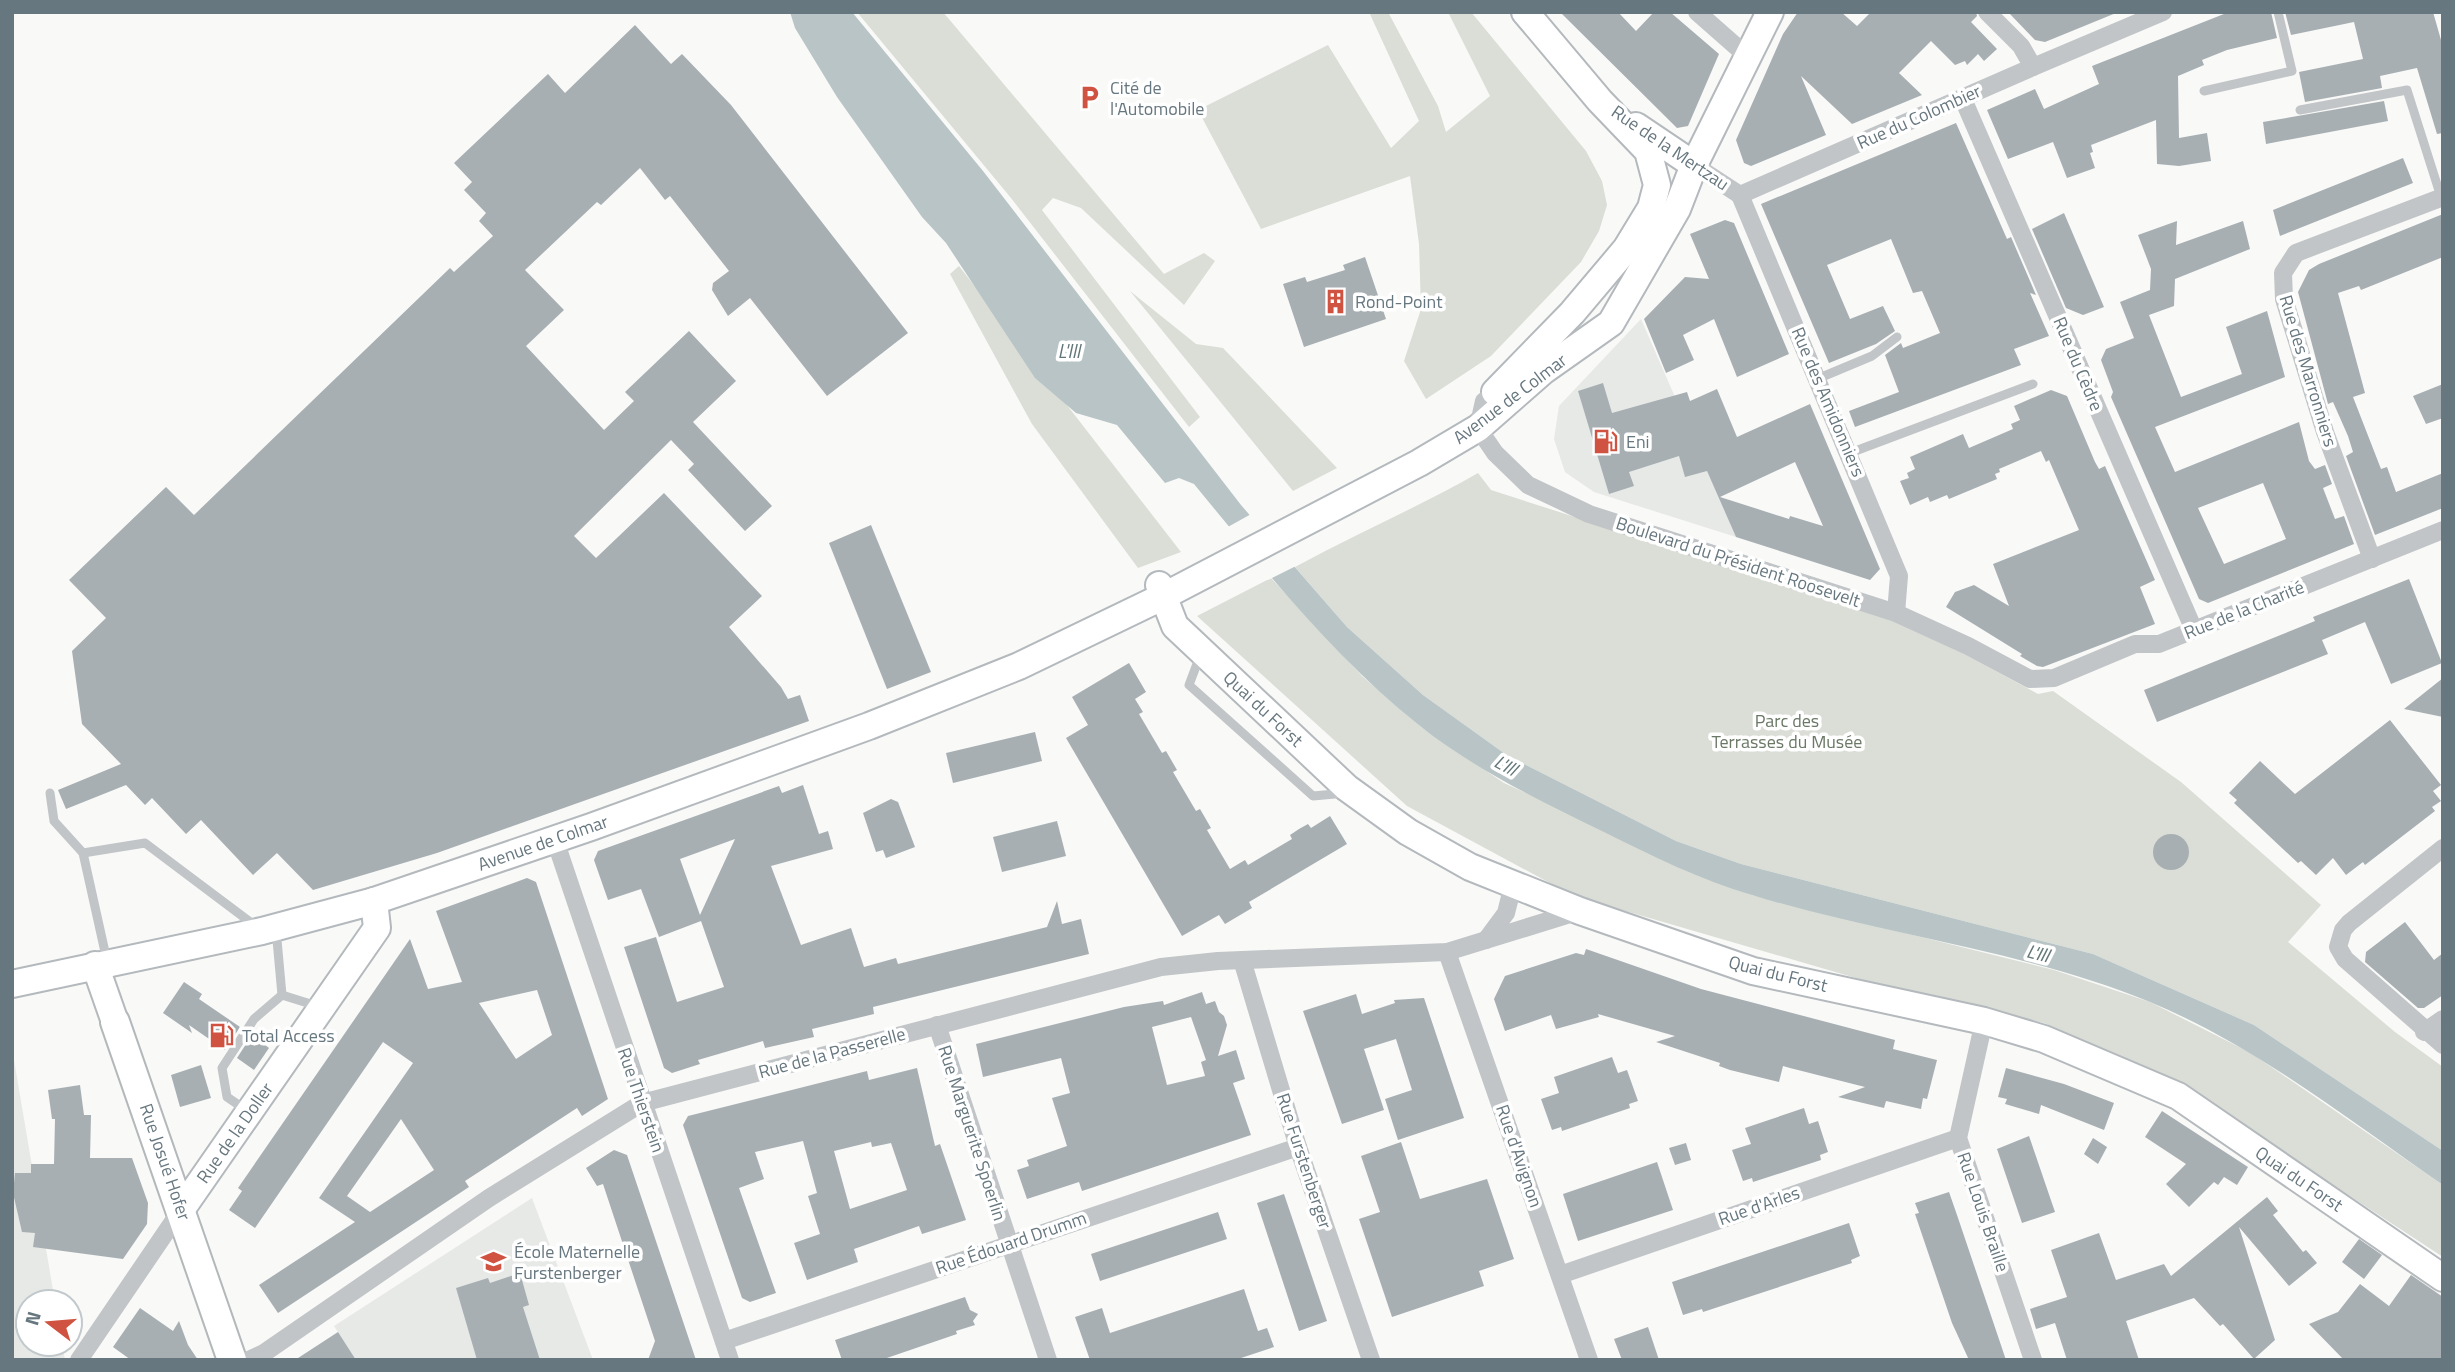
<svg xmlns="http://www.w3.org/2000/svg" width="2455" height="1372" font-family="'Titillium Web',sans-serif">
<rect width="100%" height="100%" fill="#f9f9f7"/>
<!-- built -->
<g fill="#e7e9e7">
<polygon points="1641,319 1736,537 1594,492 1565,472 1554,439 1559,406"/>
<polygon points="12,1048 55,1302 28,1302 28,1344 62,1344 65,1360 12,1360"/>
<polygon points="532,1198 593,1360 356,1360 334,1326"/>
</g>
<!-- green -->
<g fill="#daded7">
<polygon points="857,12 943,12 1164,274 1204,253 1215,261 1184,305 1081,208 1053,198 1042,210 1200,417 1189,427 1011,198"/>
<polygon points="1369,12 1388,12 1438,106 1446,132 1490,96 1448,12 1471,12 1586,151 1602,181 1607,205 1599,231 1581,262 1491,356 1426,399 1404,361 1421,309 1419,244 1410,176 1261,229 1198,110 1328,45 1391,148 1419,121"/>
<polygon points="959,266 1181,552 1138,568 1032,424 950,274"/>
<polygon points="1130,291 1196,344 1223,348 1337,468 1293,491"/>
<path d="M1478,473L1491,490L1882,616L1964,654L2038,694L2053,691L2181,782L2321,905L2288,942L2395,1032L2443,1067V1151L2254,1025L2093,954L1741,864L1676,841L1508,756L1423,695L1347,627L1295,567C1355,534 1419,507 1478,473Z"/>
<polygon points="1271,578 1362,676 1421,727 1504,783 1752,895 2054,970 2150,1002 2251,1053 2443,1185 2443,1257 2185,1088 2044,1023 1873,983 1574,896 1407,806 1197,616"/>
</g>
<!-- water -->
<path fill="#b8c4c6" d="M790,12H852L983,171L1241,505L1347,627L1423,695L1508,756L1676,841L1741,864L2093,954L2254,1025L2443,1151V1185C2349,1120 2256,1046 2150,1002C2023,950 1883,935 1752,895C1701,880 1652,856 1604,832C1540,801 1476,770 1420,726C1333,657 1264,569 1194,484L1179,478L1165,483L1117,425L1076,413L1035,378L946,243L922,217L837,97L795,28Z"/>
<!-- pier -->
<polygon fill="#f9f9f7" points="1253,513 1298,565 1268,580 1226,528"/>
<!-- building -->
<g fill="#a7afb3" fill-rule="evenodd">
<polygon points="1560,12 1618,12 1636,31 1654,12 1670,12 1719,54 1688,126 1677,128"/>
<polygon points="1798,12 1841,12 1857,26 1871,12 1976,12 1977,16 1971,22 1997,49 1984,61 1978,54 1967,65 1965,61 1955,65 1931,41 1899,73 1922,95 1852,124 1801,76 1826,135 1751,166 1744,163 1736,140 1783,34"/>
<polygon points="2008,12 2116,12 2116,13 2045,42 2035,40"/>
<polygon points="2229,12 2271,12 2277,38 2227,50 2202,60 2204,65 2178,76 2179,138 2207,133 2211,161 2179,166 2157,164 2156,120 2091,145 2093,152 2090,153 2095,168 2067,178 2053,142 2008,159 1987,110 2035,89 2044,109 2099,84 2092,66"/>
<polygon points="2285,12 2433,12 2443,47 2443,133 2437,134 2417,68 2380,76 2382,88 2305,102 2299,72 2363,59 2354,22 2291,35"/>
<polygon points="635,25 671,64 682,54 731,105 908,333 827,396 750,298 728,316 712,290 713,283 729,271 670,196 665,200 640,168 601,205 597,202 525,270 564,310 526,346 604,430 634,401 625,392 689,331 736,381 693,422 772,506 745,531 688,470 694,464 671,440 574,536 596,558 664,493 762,596 729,627 781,687 788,699 800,695 809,721 437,853 313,890 277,853 253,875 201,820 186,834 152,798 145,805 126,785 66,809 58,790 121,764 82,724 72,651 106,618 69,580 166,487 194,515 450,268 454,272 493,236 479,221 486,213 464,190 472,182 454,163 548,74 565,93"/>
<polygon points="2384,101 2388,121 2266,144 2263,122"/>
<polygon points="1956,123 2007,239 2011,237 2036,295 2030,293 2049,336 2014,349 2021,365 1855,427 1849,411 1899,392 1885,355 1901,343 1903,348 1940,333 1922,291 1913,293 1891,239 1827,265 1850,319 1883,306 1895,331 1876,344 1829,363 1761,204"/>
<polygon points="2403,158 2413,183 2280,236 2273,210"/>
<polygon points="2064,213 2104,307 2083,315 2066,308 2032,229"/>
<polygon points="2443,214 2443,257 2361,290 2359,286 2338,293 2365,393 2353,397 2381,469 2387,467 2396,492 2443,473 2443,508 2375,535 2346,456 2353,452 2348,436 2333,402 2328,404 2298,292 2309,270 2319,264"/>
<polygon points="1725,220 1734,223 1789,354 1737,377 1714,319 1683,335 1694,360 1666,373 1644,319 1685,277 1709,279 1690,234"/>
<path d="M2177,221L2176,245L2243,221L2250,249L2175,279L2174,306L2149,315L2181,397L2242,374L2226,327L2267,311L2285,377L2155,427L2175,472L2299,422L2309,461L2315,469L2325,465L2332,484L2323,488L2335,519L2344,516L2354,544L2208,603L2199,599L2111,397L2113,392L2101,360L2106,349L2134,338L2120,302L2150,290L2151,269L2138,235ZM2263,483L2286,539L2224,564L2198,508Z"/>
<polygon points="1365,257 1386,319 1304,347 1283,284 1305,277 1307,282 1345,270 1343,265"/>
<path d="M1603,383L1612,413L1687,392L1690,401L1717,389L1737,437L1810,404L1880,569L1870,580L1736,537L1707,471L1685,477L1679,456L1629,472L1634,486L1609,494L1578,391ZM1795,462L1823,526L1790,516L1789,519L1720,497Z"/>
<polygon points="2443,384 2443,418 2426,424 2413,396"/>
<polygon points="2051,390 2067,396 2095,462 2099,469 2105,466 2155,580 2140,587 2155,624 2043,667 2037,666 2020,656 2022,654 1946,607 1955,592 1974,585 2009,606 1993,564 2079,530 2049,460 2046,462 2041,451 1999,469 2000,472 1995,474 1997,479 1949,499 1947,495 1930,502 1928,497 1910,505 1900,481 1909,478 1907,473 1915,469 1910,457 1963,434 1969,448 2013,429 2011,424 2020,420 2014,406"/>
<polygon points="871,525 931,672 887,689 829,543"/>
<polygon points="2409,579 2442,663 2391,684 2365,622 2322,640 2328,654 2157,722 2144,690 2315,621 2313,617"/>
<polygon points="1129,663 1146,692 1135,699 1143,712 1139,714 1162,753 1166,751 1177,770 1173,772 1196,811 1200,809 1211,828 1207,830 1230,869 1245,860 1248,865 1292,839 1290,835 1299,829 1308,824 1311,828 1330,816 1347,844 1249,902 1252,908 1225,924 1219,915 1182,936 1066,738 1088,725 1072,697"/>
<polygon points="2443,678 2443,717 2404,709"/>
<polygon points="2390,720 2441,785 2433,791 2441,801 2432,807 2435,811 2365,865 2363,862 2346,875 2333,858 2316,875 2301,861 2298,863 2234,803 2237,800 2229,793 2260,761 2295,794"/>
<polygon points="1035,732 1042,761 953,783 946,753"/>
<path d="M803,785L819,834L828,831L833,849L771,866L801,945L851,928L864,967L896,958L898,964L1047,927L1057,901L1062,924L1081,919L1089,954L873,1007L874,1014L812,1029L814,1037L765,1048L763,1041L698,1060L700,1064L672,1073L664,1068L624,947L656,937L677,1002L724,987L701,921L659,937L641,889L608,900L594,860L598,851L779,786L782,793ZM735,839L700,915L680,859Z"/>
<polygon points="891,799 898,802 915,847 886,858 883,850 876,852 863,813"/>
<polygon points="1057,821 1066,856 1002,872 993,837"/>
<circle cx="2171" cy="852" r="18"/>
<path d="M527,878L536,882L608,1099L582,1116L577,1108L465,1181L469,1187L278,1313L259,1285L355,1222L319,1198L413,1063L383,1042L255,1228L229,1210L242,1191L238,1188L410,939L428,989L462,982L436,911ZM537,990L552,1035L516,1059L479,1003ZM401,1119L434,1170L370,1212L347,1196Z"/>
<polygon points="2405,922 2434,960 2443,953 2443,995 2424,1008 2418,1008 2365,962 2366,952"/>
<polygon points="1586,949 1701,989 1895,1040 1893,1049 1937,1060 1927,1099 1923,1098 1921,1109 1886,1101 1884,1108 1838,1097 1865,1087 1790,1068 1783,1066 1779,1082 1730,1070 1719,1066 1720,1063 1656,1042 1675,1036 1598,1014 1599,1017 1556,1029 1551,1015 1505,1031 1494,999 1505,976 1576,953 1584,955"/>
<polygon points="184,982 202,994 199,999 240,1027 225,1050 189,1025 192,1033 163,1013"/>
<path d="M1202,992L1206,1004L1215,1001L1219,1012L1224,1016L1227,1025L1218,1056L1236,1050L1245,1079L1233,1083L1251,1135L1082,1191L1079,1182L1027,1199L1017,1170L1029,1166L1027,1160L1067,1146L1052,1098L1070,1093L1061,1058L983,1077L976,1044L1124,1007L1163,1001L1164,1005ZM1191,1017L1206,1060L1201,1062L1205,1076L1167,1085L1152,1027Z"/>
<polygon points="1356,994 1362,1014 1395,1003 1394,1000 1424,998 1464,1118 1398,1140 1385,1099 1412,1090 1396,1039 1364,1049 1384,1110 1342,1124 1303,1011"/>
<polygon points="252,1035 269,1048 254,1070 237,1058"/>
<polygon points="1612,1057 1618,1073 1627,1070 1638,1101 1629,1104 1630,1108 1562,1131 1561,1127 1552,1130 1541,1099 1559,1093 1554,1077"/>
<polygon points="201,1065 211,1098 180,1107 171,1075"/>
<path d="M917,1068L935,1146L940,1144L966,1220L922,1234L919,1226L854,1249L858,1262L807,1280L794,1243L820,1234L808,1196L817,1193L803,1141L755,1152L764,1179L739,1188L776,1293L750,1302L742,1298L683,1125L688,1116L867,1071L869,1080ZM871,1142L872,1147L891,1143L907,1190L850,1209L834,1151Z"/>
<polygon points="2006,1068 2064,1084 2114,1103 2104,1130 2041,1105 2039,1114 2005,1104 2007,1099 1998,1097"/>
<polygon points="80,1085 84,1115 91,1115 90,1158 132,1158 148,1203 147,1224 123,1259 33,1247 35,1233 22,1232 13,1193 15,1173 31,1173 31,1164 54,1164 55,1119 52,1119 48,1090"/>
<polygon points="1804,1108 1809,1124 1818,1121 1828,1152 1820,1155 1821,1160 1753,1182 1752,1178 1743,1181 1732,1150 1751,1144 1745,1128"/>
<polygon points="2162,1111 2248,1167 2237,1185 2224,1177 2218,1185 2214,1182 2189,1207 2166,1184 2186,1164 2145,1137"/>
<polygon points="2029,1136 2055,1212 2022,1223 1997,1149"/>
<polygon points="2093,1138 2107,1147 2098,1164 2084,1154"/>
<polygon points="1401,1142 1420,1199 1487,1179 1514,1259 1479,1271 1484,1286 1392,1317 1359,1219 1380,1212 1361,1156"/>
<polygon points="1686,1143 1691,1160 1675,1165 1669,1148"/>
<polygon points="614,1150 627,1155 696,1360 648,1360 655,1341 603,1184 597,1186 586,1168"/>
<polygon points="1657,1162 1673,1210 1578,1241 1563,1194"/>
<polygon points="1949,1192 1957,1215 2006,1360 1969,1360 1952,1323 1915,1214 1919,1213 1915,1203"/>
<polygon points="1284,1194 1327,1321 1299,1331 1257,1203"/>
<polygon points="2267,1197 2278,1211 2273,1215 2303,1252 2306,1250 2317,1263 2289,1286 2239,1227 2275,1340 2254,1359 2223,1324 2220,1326 2194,1298 2126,1321 2139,1360 2067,1360 2055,1323 2036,1329 2030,1309 2067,1297 2051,1250 2099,1233 2116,1280 2164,1264 2171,1276"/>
<polygon points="1218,1212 1227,1239 1100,1281 1091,1254"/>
<polygon points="1849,1223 1860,1256 1851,1260 1852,1263 1703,1312 1702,1309 1683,1315 1672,1282"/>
<polygon points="2359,1239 2382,1255 2364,1279 2342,1262"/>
<polygon points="520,1273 529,1305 523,1307 540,1360 477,1360 456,1288 488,1278 490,1283"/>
<polygon points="2411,1275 2443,1297 2443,1360 2344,1360 2309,1324 2338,1312 2360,1284 2389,1306"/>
<polygon points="1244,1289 1258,1331 1267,1328 1274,1347 1235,1360 1090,1360 1075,1317 1102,1308 1110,1333"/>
<polygon points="965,1297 970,1310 978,1314 973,1321 975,1325 956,1331 957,1334 881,1360 842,1360 835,1340"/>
<polygon points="140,1308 173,1331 179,1321 188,1345 198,1360 131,1360 113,1347"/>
<polygon points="1648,1327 1659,1360 1622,1360 1614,1339"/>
<polygon points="338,1332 356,1360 295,1360"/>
</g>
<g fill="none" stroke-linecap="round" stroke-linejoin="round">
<defs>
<g id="secondary">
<polyline points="1636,126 1694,165"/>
<polyline points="1495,392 1572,313 1626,249 1651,208 1657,185 1648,151 1600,101 1525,12"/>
<polyline points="1159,585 1175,626 1347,788 1408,832 1470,867 1580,911 1753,971 1984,1021 2044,1039 2178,1096 2443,1278"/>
<polyline points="95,965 115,1022"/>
<polyline points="12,984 262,931 374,901 591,827 869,726 1019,666 1162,597 1419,463 1478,428 1543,371 1611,323 1677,209 1694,165 1770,12"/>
<polyline points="181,1210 377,928 374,901"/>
</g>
<polyline id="primary" points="115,1022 232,1360"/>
</defs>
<!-- secondary casing -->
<use href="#secondary" stroke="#b4b9bd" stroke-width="30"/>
<!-- primary casing -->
<use href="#primary" stroke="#b3b8bb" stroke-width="32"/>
<!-- lane -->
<g stroke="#c1c5c8" stroke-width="9">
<polyline points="2204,91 2292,71 2278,12"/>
<polyline points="2300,110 2407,90 2441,197"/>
<polyline points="1817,379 1872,356 1897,337"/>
<polyline points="1850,453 2033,384"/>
<polyline points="1201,653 1189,685 1313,796 1335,794 1344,789"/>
<polyline points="50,793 54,821 83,853 107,961"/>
<polyline points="83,853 145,843 258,928"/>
<polyline points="276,929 282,995"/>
<polyline points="246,1110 227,1097 222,1068 254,1019 282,995 317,1006"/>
</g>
<!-- street -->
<g stroke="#c1c5c8" stroke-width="18">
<polyline points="1697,12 1747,56"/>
<polyline points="2033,67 2163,12"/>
<polyline points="1963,99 2194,630"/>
<polyline points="1694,165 1740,195"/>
<polyline points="1740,195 1899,576 1896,613"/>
<polyline points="1740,195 2033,67 2021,46 1987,12"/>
<polyline points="1484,401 1478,428 1495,453 1528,485 1589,514 1896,613 1968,646 2030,679 2054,678 2135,644 2159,644 2443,530"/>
<polyline points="2372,559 2325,432 2284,299 2283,273 2296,253 2443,197"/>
<polyline points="555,840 730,1360"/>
<polyline points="2443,848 2349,923 2343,930 2338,947 2345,959 2443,1045"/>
<polyline points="1486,940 1506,913 1513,885"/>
<polyline points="1447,952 1589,1360"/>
<polyline points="1242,960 1298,1147 1371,1360"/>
<polyline points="1984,1021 1958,1138 2033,1360"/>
<polyline points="937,1025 1048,1360"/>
<polyline points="2424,1032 2443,1019"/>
<polyline points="1560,1275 1958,1138"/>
<polyline points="724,1341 1298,1147"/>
<polyline points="79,1360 181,1210"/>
<polyline points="249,1360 264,1353 489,1198 642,1103 1161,967 1218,961 1447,952 1580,911"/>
</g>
<!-- secondary -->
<use href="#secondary" stroke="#fff" stroke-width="26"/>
<!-- primary -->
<use href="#primary" stroke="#fff" stroke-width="28"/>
</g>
<!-- icons -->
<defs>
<symbol id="parking-bare" viewBox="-9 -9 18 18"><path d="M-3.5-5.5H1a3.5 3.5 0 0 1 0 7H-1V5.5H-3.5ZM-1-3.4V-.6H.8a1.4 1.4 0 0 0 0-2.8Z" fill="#d05240" stroke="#fff" stroke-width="2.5" paint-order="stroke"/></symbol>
<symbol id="building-bare" viewBox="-9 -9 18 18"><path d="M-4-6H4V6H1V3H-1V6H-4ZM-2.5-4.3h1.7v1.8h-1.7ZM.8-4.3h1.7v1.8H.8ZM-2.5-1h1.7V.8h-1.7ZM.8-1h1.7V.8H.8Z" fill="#d05240" stroke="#fff" stroke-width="2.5" paint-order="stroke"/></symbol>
<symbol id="fuel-bare" viewBox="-9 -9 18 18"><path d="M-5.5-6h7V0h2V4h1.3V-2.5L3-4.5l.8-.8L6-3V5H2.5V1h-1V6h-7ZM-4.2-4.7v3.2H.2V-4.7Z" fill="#d05240" stroke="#fff" stroke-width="2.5" paint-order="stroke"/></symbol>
<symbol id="school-bare" viewBox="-9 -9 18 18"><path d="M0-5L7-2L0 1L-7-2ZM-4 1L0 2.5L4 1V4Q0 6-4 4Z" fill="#d05240" stroke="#fff" stroke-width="2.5" paint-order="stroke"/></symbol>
</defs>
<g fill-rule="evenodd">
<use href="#parking-bare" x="1072" y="80" width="35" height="35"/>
<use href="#building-bare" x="1318" y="284" width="35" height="35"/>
<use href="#fuel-bare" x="1588" y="424" width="35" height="35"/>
<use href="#fuel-bare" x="204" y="1018" width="35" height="35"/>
<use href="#school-bare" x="476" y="1244" width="35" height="35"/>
</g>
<g text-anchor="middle" stroke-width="7" stroke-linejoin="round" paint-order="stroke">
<!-- poi labels -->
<g font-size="18" fill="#67777f" stroke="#fff" text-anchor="start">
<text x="1110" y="94">Cité de<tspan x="1110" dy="21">l'Automobile</tspan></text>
<text x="1355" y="308">Rond-Point</text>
<text x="1626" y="448">Eni</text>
<text x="242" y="1042">Total Access</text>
<text x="514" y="1258">École Maternelle<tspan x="514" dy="21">Furstenberger</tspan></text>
</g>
<!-- street labels -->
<g font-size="18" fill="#67777f" stroke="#fff">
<text transform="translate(1919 117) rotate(-24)" y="6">Rue du Colombier</text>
<text transform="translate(1670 148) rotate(34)" y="6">Rue de la Mertzau</text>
<text transform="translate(2078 364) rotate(67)" y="6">Rue du Cèdre</text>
<text transform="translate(2308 371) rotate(73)" y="6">Rue des Marronniers</text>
<text transform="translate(1510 399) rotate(-37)" y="6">Avenue de Colmar</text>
<text transform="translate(1828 402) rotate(67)" y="6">Rue des Amidonniers</text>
<text transform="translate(1738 562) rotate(18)" y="6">Boulevard du Président Roosevelt</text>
<text transform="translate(2244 610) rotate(-22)" y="6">Rue de la Charité</text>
<text transform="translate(1263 709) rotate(43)" y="6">Quai du Forst</text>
<text transform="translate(543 843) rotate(-19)" y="6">Avenue de Colmar</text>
<text transform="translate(1778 974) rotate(14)" y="6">Quai du Forst</text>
<text transform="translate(832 1053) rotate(-15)" y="6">Rue de la Passerelle</text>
<text transform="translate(641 1100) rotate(71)" y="6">Rue Thierstein</text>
<text transform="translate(235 1133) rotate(-55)" y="6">Rue de la Doller</text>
<text transform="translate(972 1133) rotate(72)" y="6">Rue Marguerite Spoerlin</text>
<text transform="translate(1519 1156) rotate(71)" y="6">Rue d'Avignon</text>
<text transform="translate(1304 1161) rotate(72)" y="6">Rue Furstenberger</text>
<text transform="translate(165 1162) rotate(71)" y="6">Rue Josué Hofer</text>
<text transform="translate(2299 1179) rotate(34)" y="6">Quai du Forst</text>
<text transform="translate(1759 1206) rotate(-19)" y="6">Rue d'Arles</text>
<text transform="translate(1983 1212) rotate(71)" y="6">Rue Louis Braille</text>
<text transform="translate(1011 1243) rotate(-19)" y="6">Rue Édouard Drumm</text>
</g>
<!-- park labels -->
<g font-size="18" fill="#6b7866" stroke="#fff">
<text x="1787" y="727">Parc des<tspan x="1787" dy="21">Terrasses du Musée</tspan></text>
</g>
<!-- water labels -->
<g font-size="19" font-style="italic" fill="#627578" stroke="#fff">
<text x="1069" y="358">L'Ill</text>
<text transform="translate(1506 765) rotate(29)" y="7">L'Ill</text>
<text transform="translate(2038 953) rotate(14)" y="7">L'Ill</text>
</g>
</g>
<!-- border -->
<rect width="2455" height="1372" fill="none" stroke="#67777f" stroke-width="28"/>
<!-- north arrow -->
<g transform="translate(49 1323) rotate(286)"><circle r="33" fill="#ffffff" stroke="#c2c9cc" stroke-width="2"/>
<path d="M0-5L12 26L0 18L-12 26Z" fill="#d05240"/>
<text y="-10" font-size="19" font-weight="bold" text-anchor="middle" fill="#67777f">N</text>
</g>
</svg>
